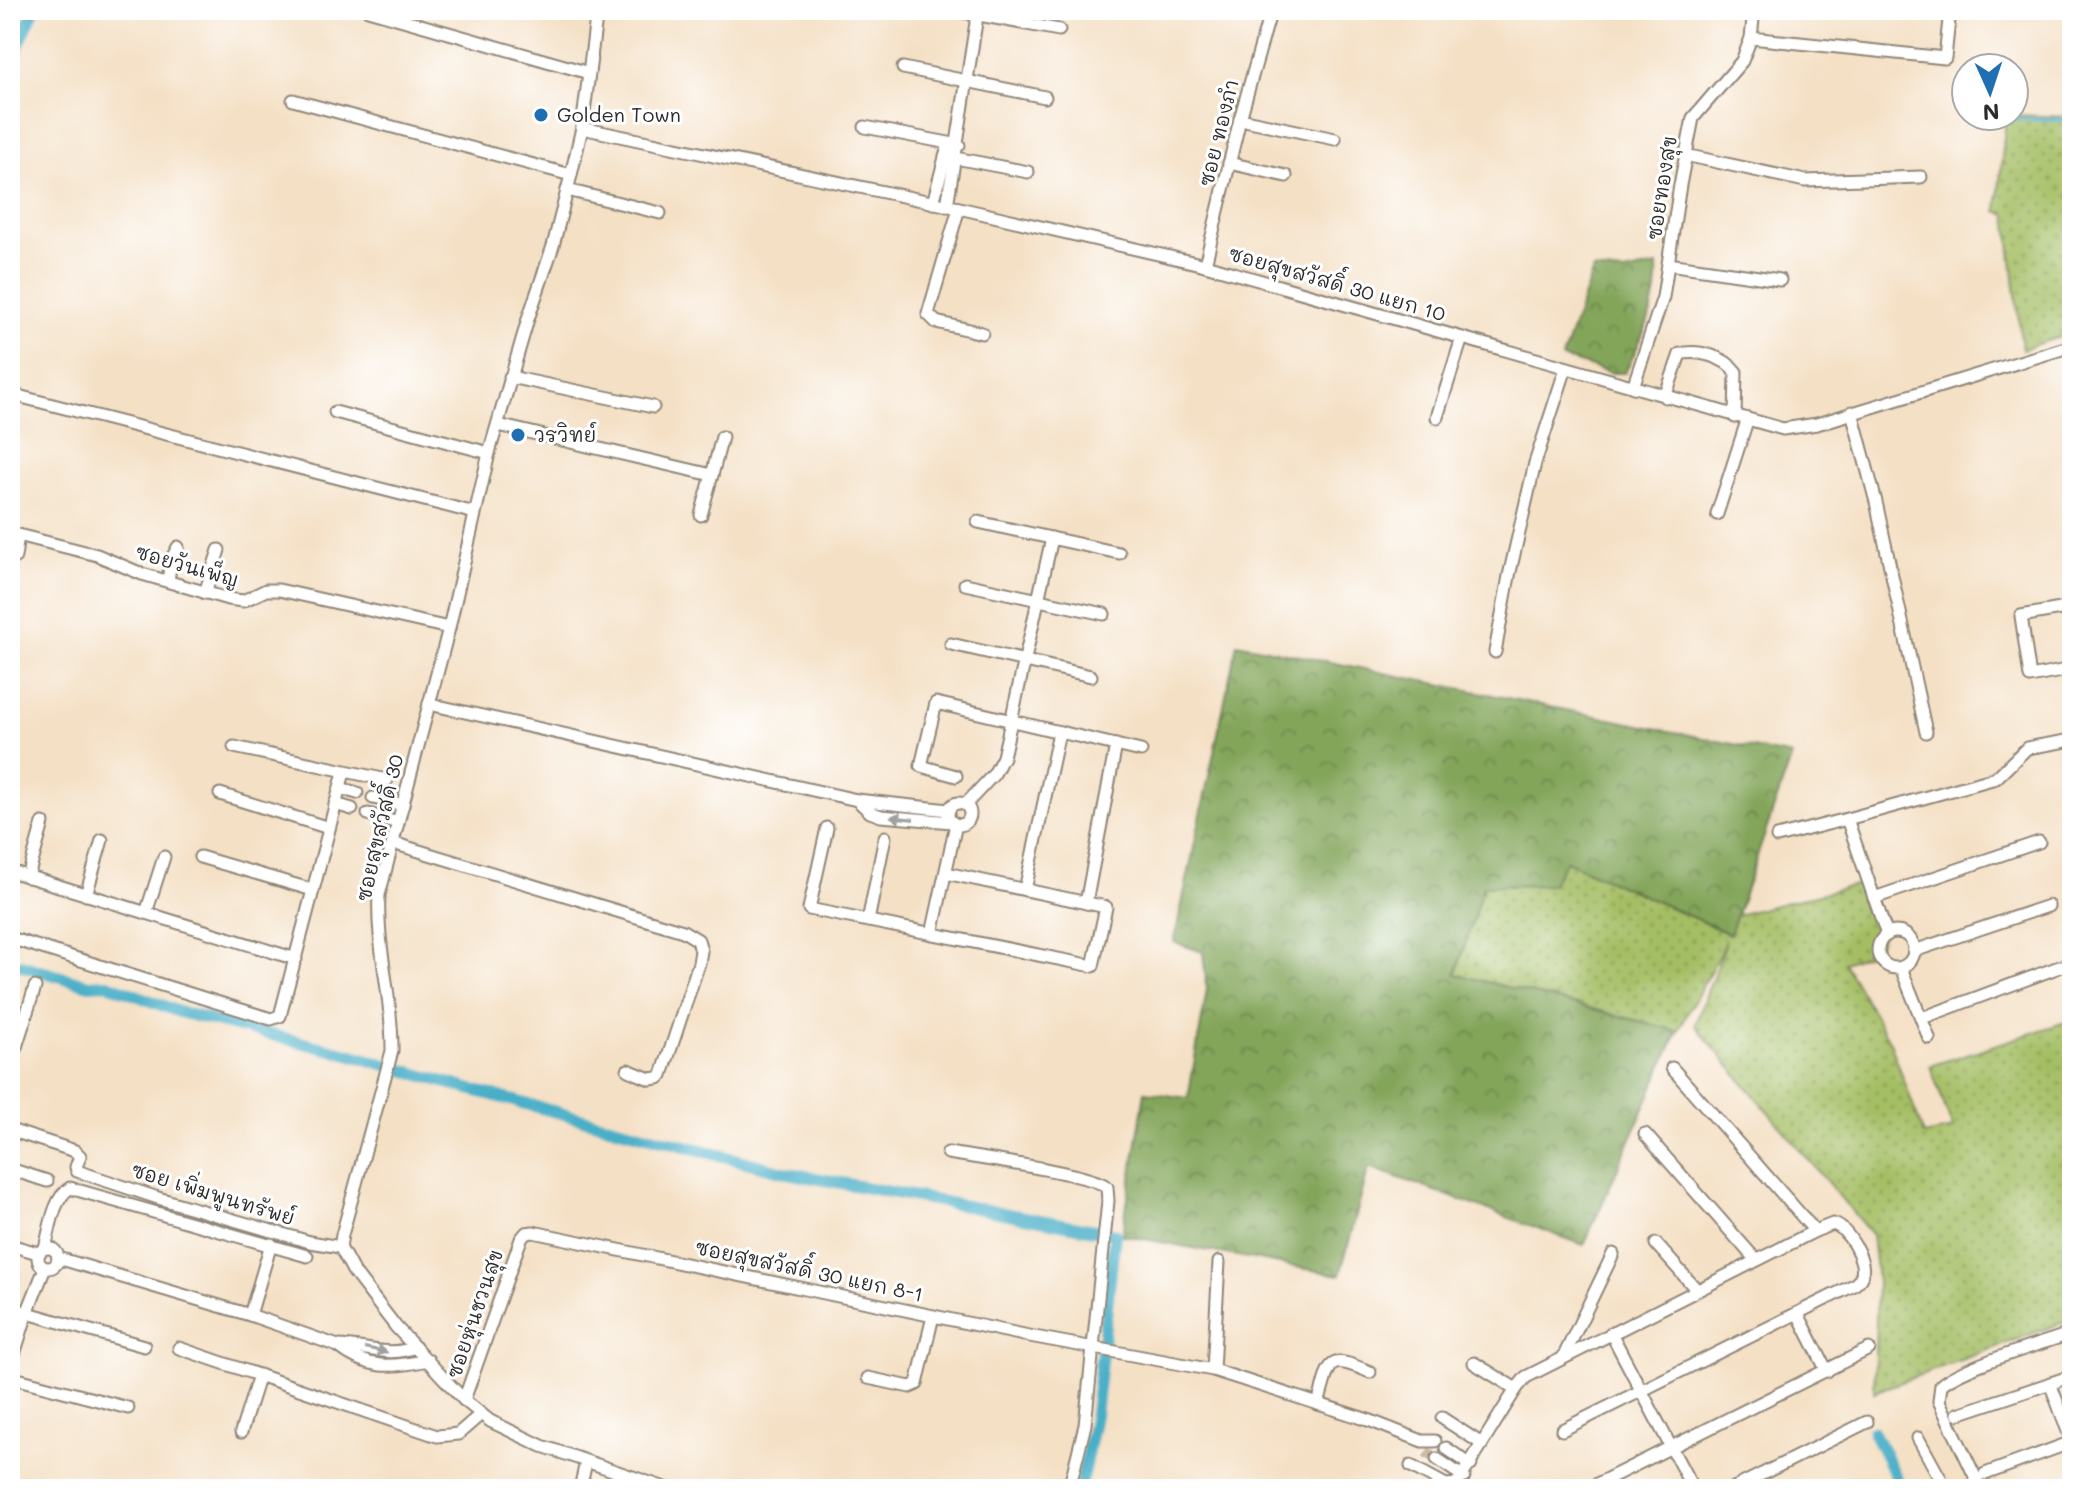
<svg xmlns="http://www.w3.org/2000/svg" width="2082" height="1499" font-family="Mali,'Playpen Sans Thai',sans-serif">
<defs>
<pattern id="grass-dots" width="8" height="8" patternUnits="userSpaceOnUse" patternTransform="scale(2)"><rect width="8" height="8" fill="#a4be64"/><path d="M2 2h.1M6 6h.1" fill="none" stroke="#869b53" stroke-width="1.8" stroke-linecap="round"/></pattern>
<pattern id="forest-crowns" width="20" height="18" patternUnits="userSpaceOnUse" patternTransform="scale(2)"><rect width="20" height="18" fill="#83a55a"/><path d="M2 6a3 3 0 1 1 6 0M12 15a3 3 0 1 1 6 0" fill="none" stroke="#6b874b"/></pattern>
</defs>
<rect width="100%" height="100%" fill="#fff"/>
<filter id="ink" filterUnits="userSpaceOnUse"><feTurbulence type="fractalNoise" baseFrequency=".0125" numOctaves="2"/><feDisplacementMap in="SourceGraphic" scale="16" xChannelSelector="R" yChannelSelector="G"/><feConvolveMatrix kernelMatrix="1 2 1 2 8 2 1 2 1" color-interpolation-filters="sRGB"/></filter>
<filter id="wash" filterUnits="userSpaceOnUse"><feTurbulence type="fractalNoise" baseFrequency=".006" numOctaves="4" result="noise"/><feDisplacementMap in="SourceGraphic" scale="32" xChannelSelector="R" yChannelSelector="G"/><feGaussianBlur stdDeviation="1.8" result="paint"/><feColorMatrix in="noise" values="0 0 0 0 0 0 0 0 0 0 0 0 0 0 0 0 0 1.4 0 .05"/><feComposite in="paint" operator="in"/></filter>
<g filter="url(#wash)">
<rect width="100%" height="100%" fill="#f4e0c5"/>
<!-- grass -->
<g fill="url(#grass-dots)" stroke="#687448" stroke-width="2">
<polygon points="2014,115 2072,117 2072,333 2022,349 2007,215 1997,211 2006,116"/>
<polygon points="1566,861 1729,934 1736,915 1859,884 1865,880 1883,933 1876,951 1844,963 1890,1042 1924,1135 1953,1129 1930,1066 2072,1020 2072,1319 1874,1392 1877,1282 1872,1235 1695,1025 1726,942 1678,1031 1456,974 1483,886 1551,885"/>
</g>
<!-- forest -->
<g fill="url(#forest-crowns)" stroke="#576842" stroke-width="2">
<path d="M1657,266C1660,303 1641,340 1625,373H1612L1562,358L1593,270L1624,273Z"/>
<polygon points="1237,643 1792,756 1730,934 1566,861 1551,885 1483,886 1456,974 1678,1031 1584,1245 1369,1167 1340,1275 1122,1235 1145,1092 1188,1098 1207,990 1203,952 1174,942"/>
</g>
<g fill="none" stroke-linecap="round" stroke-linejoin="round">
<!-- stream -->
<polyline stroke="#48afc7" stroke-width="4" points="2015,119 2072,120"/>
<!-- canal -->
<g stroke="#48afc7" stroke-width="12">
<polyline points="10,64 34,10"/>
<polyline points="10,962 89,985 108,984 179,1012 352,1055 465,1088 788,1173 1115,1234 1095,1415 1080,1489"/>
<polyline points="1873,1431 1902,1489"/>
</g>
</g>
</g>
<g filter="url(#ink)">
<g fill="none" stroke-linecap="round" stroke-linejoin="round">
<!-- minor-tunnel -->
<polyline stroke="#ccbca6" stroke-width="11" stroke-dasharray="11 5.5" stroke-linecap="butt" points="1426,1452 1437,1459"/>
<defs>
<g id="minor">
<polyline points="368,10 589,73"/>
<path d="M597,10L582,128L571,175L553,246L528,319L489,453L449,628L379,895C376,947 393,999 392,1051L342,1235L340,1247L353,1271L396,1327L464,1400L490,1421L542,1446L668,1489"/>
<polyline points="952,10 1059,30"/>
<polyline points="1751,38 1945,58 1950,10"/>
<polyline points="903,68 1045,97"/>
<polyline points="293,100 571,175"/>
<polyline points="1240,119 1335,139"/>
<polyline points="865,127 959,145"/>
<polyline points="582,128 959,208 1205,265 1783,429 1817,424 2072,346"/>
<polyline points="1685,155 1805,181 1921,177"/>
<polyline points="945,156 1028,172"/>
<polyline points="1229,163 1286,176"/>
<polyline points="567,190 660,213"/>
<polyline points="933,203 947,150"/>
<polyline points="947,206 978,10"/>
<polyline points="959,208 928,314 936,322 982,333"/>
<polyline points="1668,264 1780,280"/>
<polyline points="1205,265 1240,119 1271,10"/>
<polyline points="510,377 653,407"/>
<polyline points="1633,387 1663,297 1680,185 1693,118 1742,61 1751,38 1754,10"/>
<polyline points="10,394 475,513"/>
<path d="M1665,397L1680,354C1698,349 1725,357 1736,372L1735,417"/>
<polyline points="335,412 489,453"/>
<polyline points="1852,412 1876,502 1926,732"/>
<polyline points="1437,417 1462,338"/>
<polyline points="498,425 712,475 722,437"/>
<polyline points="1717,514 1747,421"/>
<polyline points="701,515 712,475"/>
<polyline points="978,522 1119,553"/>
<polyline points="10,533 97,555 142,574 228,599 243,601 266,590 279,590 449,628"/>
<polyline points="15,557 18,535"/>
<polyline points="168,581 171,560 178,547"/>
<polyline points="965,584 1104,614"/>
<polyline points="205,593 219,550"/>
<polyline points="2072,607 2021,616 2030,677 2072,669"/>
<polyline points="951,644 1091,676"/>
<polyline points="1495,652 1509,576 1535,463 1566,368"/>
<polyline points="429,704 857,800 949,810"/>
<polyline points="234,747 387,780"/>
<polyline points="956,776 921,766 936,703 1141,751"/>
<polyline points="340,788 357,793"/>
<polyline points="220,794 329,828"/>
<polyline points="373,798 403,805"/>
<polyline points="857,800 870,812 881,816 952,822"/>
<circle cx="959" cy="814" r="11"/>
<polyline points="335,804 352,809"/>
<polyline points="965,805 994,774 1003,757 1052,538"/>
<polyline points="368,814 398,823"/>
<polyline points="827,828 809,909 1093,966 1106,907 946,873"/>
<polyline points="1777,837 1847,819"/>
<polyline points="393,843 683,931 698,940 701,951 699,963 662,1075 658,1078 650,1079 628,1070"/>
<polyline points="200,857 313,890"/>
<polyline points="10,871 296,959"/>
<polyline points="28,877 43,823"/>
<polyline points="1025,890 1059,732"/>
<polyline points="86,895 102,840"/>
<polyline points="1874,898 2039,842"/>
<polyline points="1086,903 1116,745"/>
<polyline points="146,913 164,857"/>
<polyline points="868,921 885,837"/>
<circle cx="1896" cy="950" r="18"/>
<polyline points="932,934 956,824"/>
<polyline points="1887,935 1847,819 1996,778 2027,748 2072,740"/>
<polyline points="10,938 271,1019 280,1016 344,772"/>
<polyline points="1914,951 2048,906"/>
<polyline points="1901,968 1929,1038"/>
<polyline points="1922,1018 2062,966"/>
<polyline points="10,1066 35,987"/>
<polyline points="1672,1068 1815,1231"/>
<polyline points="10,1130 75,1151 80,1156 76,1167 77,1171 158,1198 310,1242 340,1247"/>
<polyline points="1645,1134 1755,1259"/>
<path d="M948,1153C976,1158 1091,1173 1107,1187L1108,1201L1085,1425L1069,1489"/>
<polyline points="10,1169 47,1181"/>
<polyline points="1656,1244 1696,1289"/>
<polyline points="10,1245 38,1253"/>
<circle cx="48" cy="1258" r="10"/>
<path d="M45,1248C50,1230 53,1198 70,1188L307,1256"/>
<polyline points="58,1258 250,1315 338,1346"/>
<polyline points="10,1308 144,1346"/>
<polyline points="1798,1314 1827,1371"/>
<polyline points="250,1315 271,1244"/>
<polyline points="1611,1333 1693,1489"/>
<path d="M415,1347C389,1358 365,1346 338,1346C368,1370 391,1368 428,1360"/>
<polyline points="179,1348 437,1436 458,1434 481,1414"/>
<polyline points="1563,1358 1613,1254"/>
<polyline points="1474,1363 1516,1389"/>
<polyline points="10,1367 27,1313 45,1268"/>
<polyline points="1213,1370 1219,1262"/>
<polyline points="10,1377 128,1408"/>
<polyline points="868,1378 910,1387 917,1384 933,1316"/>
<polyline points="2050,1383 2072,1442"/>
<polyline points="464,1400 521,1239 526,1233 533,1232 1024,1335 1213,1370 1371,1421 1422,1441 1435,1441"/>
<path d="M1318,1404C1331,1362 1325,1353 1370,1372"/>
<polyline points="1958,1414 2072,1376"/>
<polyline points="1442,1418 1482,1444"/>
<polyline points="241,1432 259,1375"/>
<polyline points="1918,1438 1946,1489"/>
<polyline points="1446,1448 1471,1465"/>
<polyline points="1437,1459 1464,1477"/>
<path d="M1411,1466L1446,1485L1457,1484L1516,1389L1526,1377L1815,1231L1833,1224C1847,1227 1866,1260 1862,1274C1861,1280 1858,1281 1854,1285L1562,1430"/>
<polyline points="1985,1474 2072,1442"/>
<polyline points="1593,1486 1869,1349"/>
<polyline points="580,1489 586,1462"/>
<polyline points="1732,1489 1867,1422"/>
<path d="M1981,1489L1939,1401L1941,1385C1962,1366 2042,1344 2072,1333"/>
</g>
</defs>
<!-- minor casing -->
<use href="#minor" stroke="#908678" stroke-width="15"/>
<!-- minor -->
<use href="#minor" stroke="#fff" stroke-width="11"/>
</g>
<!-- one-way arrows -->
<defs><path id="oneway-solid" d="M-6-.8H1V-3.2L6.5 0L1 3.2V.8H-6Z" transform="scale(2)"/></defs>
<g fill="#a0a0a0">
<use href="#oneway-solid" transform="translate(902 818) rotate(-173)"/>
<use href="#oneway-solid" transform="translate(376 1350) rotate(12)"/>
</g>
</g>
<!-- markers -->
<g fill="#1f6fb2" stroke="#fff" stroke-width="3">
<circle cx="541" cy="115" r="8"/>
<circle cx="518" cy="435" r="8"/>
</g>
<g text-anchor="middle" stroke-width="6" stroke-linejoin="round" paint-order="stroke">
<!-- poi labels -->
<g font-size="20" fill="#2b2b2b" stroke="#fff" text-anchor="start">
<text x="557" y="122">Golden Town</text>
<text x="534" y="442">วรวิทย์</text>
</g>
<!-- street labels -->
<g font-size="20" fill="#2b2b2b" stroke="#fff">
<text transform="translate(1219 133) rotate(-76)" y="7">ซอย ทองภํา</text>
<text transform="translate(1662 188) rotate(-81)" y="7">ซอยทองสุข</text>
<text transform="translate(1337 284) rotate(16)" y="7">ซอยสุขสวัสดิ์ 30 แยก 10</text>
<text transform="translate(187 566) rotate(16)" y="7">ซอยวันเพ็ญ</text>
<text transform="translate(380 828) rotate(-77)" y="7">ซอยสุขสวัสดิ์ 30</text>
<text transform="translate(213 1194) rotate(17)" y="7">ซอย เพิ่มพูนทรัพย์</text>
<text transform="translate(809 1271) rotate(12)" y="7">ซอยสุขสวัสดิ์ 30 แยก 8-1</text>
<text transform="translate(475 1314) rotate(-71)" y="7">ซอยหุ่นชวนสุข</text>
</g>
</g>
<!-- margin -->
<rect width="2082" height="1499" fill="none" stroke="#fff" stroke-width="40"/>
<!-- north arrow -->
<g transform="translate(1990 92) rotate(177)"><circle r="38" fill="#ffffff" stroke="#aaaaaa" stroke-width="2"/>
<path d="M0-6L14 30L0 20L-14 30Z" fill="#1f6fb2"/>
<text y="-12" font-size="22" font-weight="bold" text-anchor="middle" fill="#2b2b2b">N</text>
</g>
</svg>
